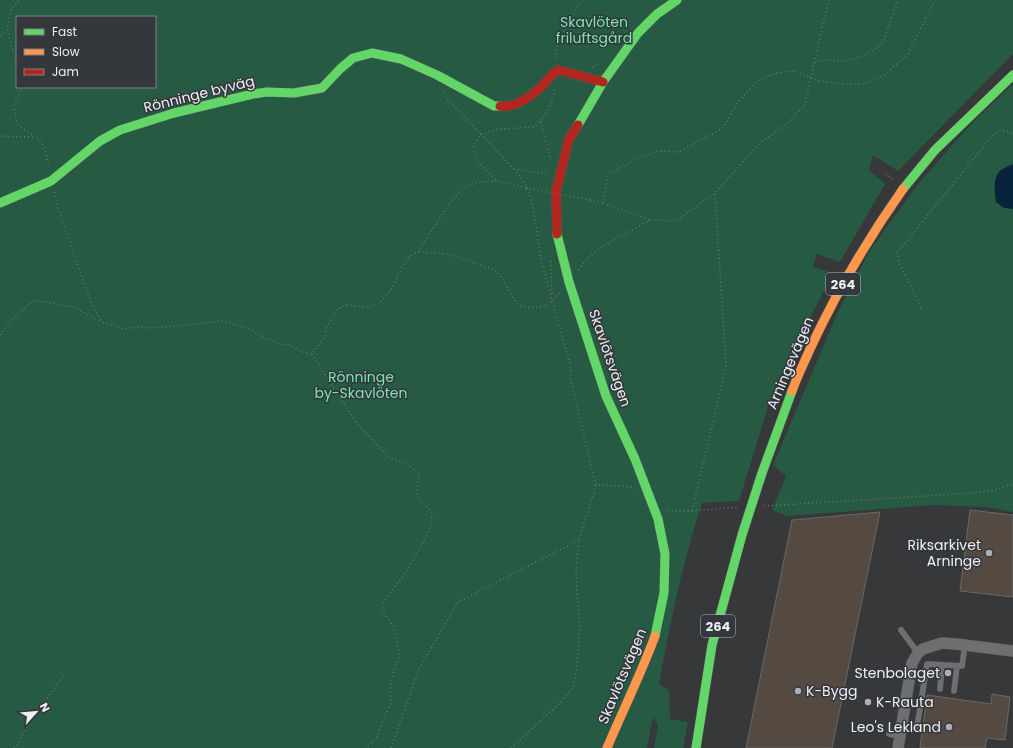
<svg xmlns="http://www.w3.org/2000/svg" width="1013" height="748" font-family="Poppins,sans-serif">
<rect width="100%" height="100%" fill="#36383a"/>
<!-- green -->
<g fill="#265a43" fill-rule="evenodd">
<path d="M0,0H1013V54L898,171L873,155L869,170L885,184L840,262L817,254L813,267L833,273L773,391L739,501L702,503C683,562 670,623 659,684L669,690L670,719L688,722L683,748H654L658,725L653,717L647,748H0ZM17,17H155V87H17Z"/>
<polygon points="1013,84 1013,512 986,507 934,505 787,516 772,510 786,476 773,465 837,314 870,250 918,184 971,124"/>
</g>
<!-- water -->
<path fill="#08243c" d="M1013,164V209L1004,208L996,202C995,193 992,177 1001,170C1004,168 1009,166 1013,164Z"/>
<!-- building -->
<g fill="#554a42" stroke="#686868">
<polygon points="970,510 1013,515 1013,597 960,591"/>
<polygon points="880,512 832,748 746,748 792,520"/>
<polygon points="992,694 1010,697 1005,740 987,738 985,748 920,748 927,695 991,704"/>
</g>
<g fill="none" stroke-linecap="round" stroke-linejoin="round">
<defs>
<g id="lane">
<polyline points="901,630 918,653"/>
<polyline points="940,689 942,665"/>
<polyline points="954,691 957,666"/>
<polyline points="917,727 927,664 962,666 965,645"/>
<polyline points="889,734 900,736"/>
</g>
<polyline id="street" points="898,748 912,663 918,653 923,649 942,643 956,644 1013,651"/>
<g id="fast">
<polyline points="578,125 603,82 638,33 657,14 677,0"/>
<polyline points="903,189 935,150 1013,75"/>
<polyline points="0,203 51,181 100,141 120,130 174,113 253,94 267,92 294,93 322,88 340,69 353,58 372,53 401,59 437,75 494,106 500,106"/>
<polyline points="557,234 569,282 606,396 635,459 658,519 665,554 664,593 655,636"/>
<polyline points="696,748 712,645 742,535 762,473 792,391"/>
</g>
<g id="slow">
<path d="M792,391C797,377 804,363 810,349C836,293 867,240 903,189"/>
<path d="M607,748C623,710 641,674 655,636"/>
</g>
<g id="jam">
<path d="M500,106C514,108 530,97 540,88C546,82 551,75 558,70L603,82"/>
<polyline points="557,234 556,191 569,139 578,125"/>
</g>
</defs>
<!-- lane casing -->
<use href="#lane" stroke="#545558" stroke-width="6"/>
<!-- street casing -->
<use href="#street" stroke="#545558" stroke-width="12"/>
<!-- fast casing -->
<use href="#fast" stroke="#545558" stroke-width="10"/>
<!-- slow casing -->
<use href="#slow" stroke="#545558" stroke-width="10"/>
<!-- jam casing -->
<use href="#jam" stroke="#545558" stroke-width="10"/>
<!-- path -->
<g stroke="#717173" stroke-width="1.5" stroke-dasharray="1 3" stroke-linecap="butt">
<polyline points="0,35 7,32"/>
<polyline points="555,58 557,45 581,0"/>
<path d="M17,61C9,37 0,22 19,0"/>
<polyline points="814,63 829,0"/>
<polyline points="593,67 603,60"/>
<polyline points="23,87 14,105 17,124 25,130 37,137 44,146 49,167"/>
<polyline points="444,92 448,100 514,169 524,182 530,194 535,219 541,261 570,364 571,382 596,485 623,486 635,488"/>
<polyline points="541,121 551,160"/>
<polyline points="0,136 36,137"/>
<polyline points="514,169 548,174"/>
<polyline points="886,174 894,180"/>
<polyline points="526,188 497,181 477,161 473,146 481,134 499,129 533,127 541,121 550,106 555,89"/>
<path d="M54,192L59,211L91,303L102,322L125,329L138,327L150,328L165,327L222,321L250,329L263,337L280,344L290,345L302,352L312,354L325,337L327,327L337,309L345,305L370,307L379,304L391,290L402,267L410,256L418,252L440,253L453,255L474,263L495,270L501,276L511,295L519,306C540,309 547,309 560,292"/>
<polyline points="590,200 603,203 608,175 634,160 658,151 679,152 723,128 737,103 757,81 776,73 794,71 819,81 845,84 865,84 885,75 908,54 935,0"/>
<polyline points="603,203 650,220"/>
<polyline points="418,252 442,214 452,200 462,189 477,182 497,181"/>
<polyline points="551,261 552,295"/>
<path d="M578,270L587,259L600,248L650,220L676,221L715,193L761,142L787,124L805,105L814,63C823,58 830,61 839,61C852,61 875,52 883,42L898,0"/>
<path d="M921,308C914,289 900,271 897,253L993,135L1001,130L1013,133"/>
<polyline points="0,335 13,319 33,301 53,303 73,307 100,321"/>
<path d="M312,354L333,388L359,426L389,457L407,464L420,476C414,495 418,498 431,511L432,522L421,548L414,556L408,570L384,601L381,608L394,628L400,655L394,669L390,685L391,702L383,721L377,737L366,748"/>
<polyline points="764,506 973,493 995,490 1013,484"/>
<polyline points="668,510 670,511 692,511 737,507"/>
<polyline points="692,511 726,366 715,194"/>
<polyline points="14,748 17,745 30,720 39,710 66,672"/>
<polyline points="391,748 419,669 458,602 579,540"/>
<polyline points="511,748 561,702 573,688 576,675 580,626 577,596 576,569 579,540 596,485"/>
</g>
<!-- lane -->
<use href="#lane" stroke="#6e6f71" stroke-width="5.5"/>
<!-- street -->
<use href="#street" stroke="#6e6f71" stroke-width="11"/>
<!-- fast -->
<use href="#fast" stroke="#63d668" stroke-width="9"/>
<!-- slow -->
<use href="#slow" stroke="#ff974d" stroke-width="9"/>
<!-- jam -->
<use href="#jam" stroke="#b3261e" stroke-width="9"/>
<!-- path-bridge -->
<polyline stroke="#717173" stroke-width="1.5" stroke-dasharray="1 3" stroke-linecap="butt" points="526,188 590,200"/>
</g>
<!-- markers -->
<g fill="#aeafb2" stroke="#34373c" stroke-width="1.5">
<circle cx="989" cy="553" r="4"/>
<circle cx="948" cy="673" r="4"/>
<circle cx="798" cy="691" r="4"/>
<circle cx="868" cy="702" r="4"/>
<circle cx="949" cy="727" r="4"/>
</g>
<g text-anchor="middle" stroke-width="3" stroke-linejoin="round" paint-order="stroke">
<!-- shield labels -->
<g fill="#34373c" stroke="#b6b8bc" stroke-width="1">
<rect x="826" y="273" width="34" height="22" rx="3"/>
<rect x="701" y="615" width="34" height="22" rx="3"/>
</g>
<g font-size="13" font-weight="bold" fill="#eeeff3">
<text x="843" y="289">264</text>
<text x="718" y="631">264</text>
</g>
<!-- park labels -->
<g font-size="14" fill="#75e8b1" stroke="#34373c">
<text x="594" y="27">Skavlöten<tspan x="594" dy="16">friluftsgård</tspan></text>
<text x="361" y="382">Rönninge<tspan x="361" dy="16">by-Skavlöten</tspan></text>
</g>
<!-- street labels -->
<g font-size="14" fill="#eeeff3" stroke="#34373c">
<text transform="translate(199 94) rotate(-14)" y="5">Rönninge byväg</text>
<text transform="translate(610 358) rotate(71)" y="5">Skavlötsvägen</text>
<text transform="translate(790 363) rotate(-67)" y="5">Arningevägen</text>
<text transform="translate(622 676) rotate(-67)" y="5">Skavlötsvägen</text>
</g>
<!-- poi labels -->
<g font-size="14" fill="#eeeff3" stroke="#34373c" text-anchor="end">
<text x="981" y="550">Riksarkivet<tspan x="981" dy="16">Arninge</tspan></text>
<text x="940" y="678">Stenbolaget</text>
<text x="806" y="696" text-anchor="start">K-Bygg</text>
<text x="876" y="707" text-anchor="start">K-Rauta</text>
<text x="941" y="732">Leo's Lekland</text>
</g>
</g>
<!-- legend -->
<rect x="16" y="16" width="140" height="72" fill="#34373c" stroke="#7e8185"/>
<rect x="24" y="29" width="20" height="6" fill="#63d668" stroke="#7e8185"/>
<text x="52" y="36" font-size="12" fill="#eeeff3">Fast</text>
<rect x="24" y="49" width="20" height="6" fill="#ff974d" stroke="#7e8185"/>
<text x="52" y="56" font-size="12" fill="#eeeff3">Slow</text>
<rect x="24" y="69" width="20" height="6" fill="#b3261e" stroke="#7e8185"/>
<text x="52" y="76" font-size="12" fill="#eeeff3">Jam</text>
<!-- north arrow -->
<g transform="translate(36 712) rotate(63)" stroke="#34373c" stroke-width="3" paint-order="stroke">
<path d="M0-3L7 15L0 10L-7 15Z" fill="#eeeff3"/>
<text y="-6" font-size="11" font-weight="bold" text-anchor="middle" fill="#eeeff3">N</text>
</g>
</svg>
